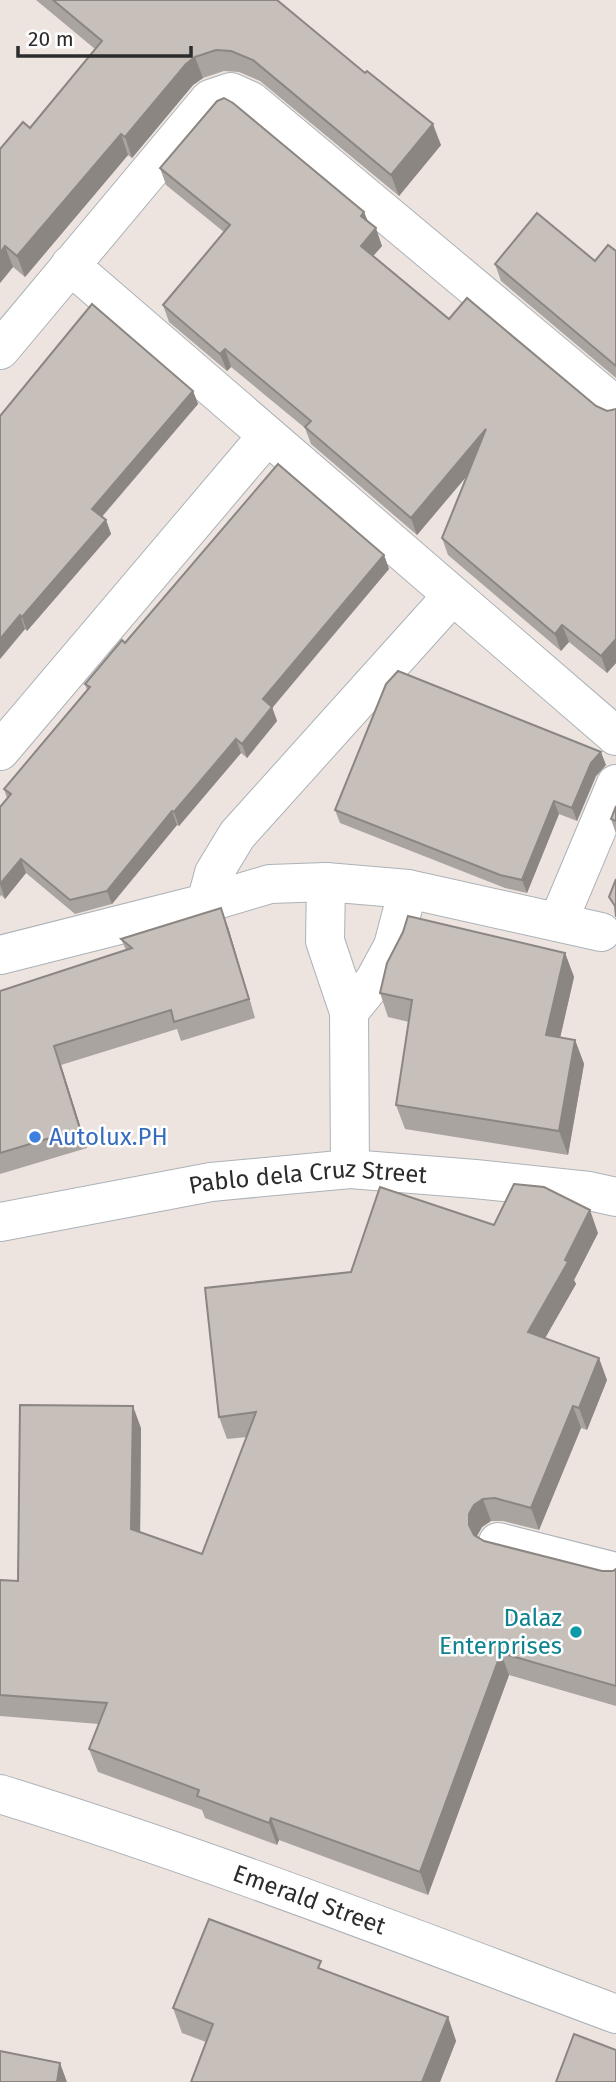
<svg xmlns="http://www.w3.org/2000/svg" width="616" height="2082" font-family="'Fira Sans',sans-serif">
<rect width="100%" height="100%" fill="#ede4df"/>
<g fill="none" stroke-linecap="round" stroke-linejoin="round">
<defs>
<g id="street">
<polyline points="70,265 616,736"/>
<polyline points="0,350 210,99 231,92 251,101 616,406"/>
<polyline points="0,751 267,436"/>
<polyline points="326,882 325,941 349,1012 350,1169"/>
<polyline points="206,903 214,873 237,835 452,596"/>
<polyline points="558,922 616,784"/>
<polyline points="0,955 206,903 270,884 326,882 408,889 601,932"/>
<polyline points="349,1012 374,981 393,946 408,889"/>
<polyline points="498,1542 616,1572"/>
<path id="s1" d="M0,1794C208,1858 412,1938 616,2014"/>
</g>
<g id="secondary">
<path id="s2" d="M0,1222L211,1182L350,1169L475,1179L589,1191L616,1197"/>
</g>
</defs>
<!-- street casing -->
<use href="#street" stroke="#acb2b8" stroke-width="40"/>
<!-- secondary casing -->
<use href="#secondary" stroke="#acb2b8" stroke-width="40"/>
<!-- street -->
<use href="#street" stroke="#fff" stroke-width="38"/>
<!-- secondary -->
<use href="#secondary" stroke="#fff" stroke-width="38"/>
</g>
<!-- wall -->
<g fill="#aaa4a0">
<polygon points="36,0 277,0 441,145 399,196 260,81 239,72 224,71 203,78 193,85 132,158 128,155 25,277 13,267 0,283 0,149 30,128 95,49"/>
<polygon points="160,168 364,212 368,222 382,246 373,256 449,319 596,406 607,411 616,409 616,663 607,673 569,642 561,651 448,555 442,538 467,476 417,535 311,444 305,428 231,367 227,371 169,322 163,305 224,232 166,185"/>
<polygon points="616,251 616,378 501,281 495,264 595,261"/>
<polygon points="193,391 198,404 102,517 106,520 111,534 27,631 25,629 0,659 0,416"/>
<polygon points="384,555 389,569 272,707 277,721 247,758 241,753 179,826 177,825 112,904 75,914 26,873 5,899 1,895 0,897 0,807 7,798 4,789 87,690 85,684 125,643"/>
<polygon points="606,765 596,776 577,821 559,814 527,893 505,888 340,823 335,810"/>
<polygon points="616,806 616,834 611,819"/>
<polygon points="228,927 255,1018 181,1041 177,1029 61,1065 87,1148 0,1174 0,991 126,950 121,939"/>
<polygon points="565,953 574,977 560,1038 575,1040 584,1064 568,1155 405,1129 396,1105 409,1022 388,1017 380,993"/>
<polygon points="494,1225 598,1233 574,1280 576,1284 545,1338 607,1380 587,1430 581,1428 539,1530 503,1521 491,1521 482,1527 477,1536 484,1541 602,1571 613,1571 616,1569 616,1706 509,1675 428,1895 279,1840 277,1845 205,1818 202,1810 98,1772 89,1749 99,1724 0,1716 0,1580 18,1581 141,1428 140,1532 202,1554 247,1437 227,1439 219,1417 351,1272"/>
<polygon points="324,1970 448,2017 456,2041 440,2082 191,2082 206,2042 182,2033 173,2008"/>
</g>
<!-- shaded-wall -->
<g fill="#8b8682">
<polygon points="195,57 203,78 193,85 132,158 125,137 186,64"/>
<polygon points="433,124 441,145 399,196 391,175"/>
<polygon points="121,134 128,155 25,277 17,256"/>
<polygon points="364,212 371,229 361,216"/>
<polygon points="376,228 382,246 367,263 361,246"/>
<polygon points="5,246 13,267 0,283 0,253"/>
<polygon points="225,349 231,367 227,371 220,354"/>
<polygon points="193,391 198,404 97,522 92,509"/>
<polygon points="486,429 492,446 417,535 411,518"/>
<polygon points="106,520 111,534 27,631 22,617"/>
<polygon points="384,555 389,569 268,713 263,699"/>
<polygon points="20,615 25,629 0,659 0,639"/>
<polygon points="562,625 569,642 561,651 555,634"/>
<polygon points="616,639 616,663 607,673 601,656"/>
<polygon points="272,707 277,721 247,758 242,744"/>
<polygon points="236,739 241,753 179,826 174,812"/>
<polygon points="601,752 606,765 596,776 577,821 572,808 591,763"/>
<polygon points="554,801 559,814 527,893 522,880"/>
<polygon points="172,811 177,825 112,904 107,891"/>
<polygon points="21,859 26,873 5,899 0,884"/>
<polygon points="221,908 228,927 255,1018 249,999"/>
<polygon points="565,953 574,977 555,1060 546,1035"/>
<polygon points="575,1040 584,1064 568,1155 559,1131"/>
<polygon points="54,1046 61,1065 87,1148 80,1129"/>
<polygon points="590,1210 598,1233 574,1280 576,1284 536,1354 528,1332"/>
<polygon points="599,1358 607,1380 587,1430 579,1408"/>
<polygon points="133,1406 141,1428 140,1551 131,1529"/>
<polygon points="573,1406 581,1428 539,1530 531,1508"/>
<polygon points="483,1499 491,1521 482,1527 477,1536 477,1547 469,1525 469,1514 474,1505"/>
<polygon points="501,1653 509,1675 428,1895 420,1872"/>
<polygon points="271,1818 279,1840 277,1845 269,1823"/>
<polygon points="448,2017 456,2041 440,2082 422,2082"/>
<polygon points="60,2063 67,2082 57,2082"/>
</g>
<!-- building -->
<g fill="#c6bfba" stroke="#8b8682" stroke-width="2">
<polygon points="53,0 277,0 365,73 367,71 433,124 391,175 253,60 231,51 216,50 195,57 186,64 125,137 121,134 17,256 5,246 0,253 0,149 23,122 30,128 102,41"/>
<polygon points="224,98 233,103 364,212 361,216 376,228 361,246 449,319 467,298 596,406 607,411 616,409 616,639 601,656 562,625 555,634 442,538 486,429 411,518 305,427 311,421 225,349 220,354 163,305 230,225 160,168 217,101"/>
<polygon points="537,213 595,261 608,245 616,251 616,366 495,264"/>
<polygon points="92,304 193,391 92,509 106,520 22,617 20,615 0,639 0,416"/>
<polygon points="278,464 384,555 263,699 272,707 242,744 236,739 174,812 172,811 107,891 70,900 21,859 0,884 0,807 11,794 4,789 90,687 85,684 122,640 125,643"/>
<polygon points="398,671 601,752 591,763 572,808 554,801 522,880 500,875 335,810 386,684"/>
<polygon points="616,806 616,821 611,819"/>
<polygon points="616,879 616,917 615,906 609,897"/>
<polygon points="221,908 249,999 174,1022 171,1010 54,1046 80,1129 0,1153 0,991 132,948 121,939"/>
<polygon points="408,916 565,953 546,1035 575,1040 559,1131 396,1105 412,1000 380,993 387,963 403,932"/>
<polygon points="514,1184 544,1187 590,1210 565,1260 568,1262 528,1332 599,1358 579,1408 573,1406 531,1508 495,1498 483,1499 474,1505 469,1514 469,1525 474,1535 484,1541 602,1571 613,1571 616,1569 616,1686 501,1653 420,1872 271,1818 269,1823 197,1796 199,1790 89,1749 107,1703 0,1695 0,1580 18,1581 20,1405 133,1406 131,1529 202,1554 256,1412 219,1417 205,1288 351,1272 380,1187 494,1225"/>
<polygon points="209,1919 321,1961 318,1968 448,2017 422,2082 191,2082 213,2024 173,2008"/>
<polygon points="574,2034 616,2050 616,2082 556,2082"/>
<polygon points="0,2051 60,2063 57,2082 0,2082"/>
</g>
<!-- markers -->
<circle fill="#3f7fe0" stroke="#fff" stroke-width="2.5" cx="35" cy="1137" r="7"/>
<circle fill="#0f9aa8" stroke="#fff" stroke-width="2.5" cx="576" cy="1632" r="7"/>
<g text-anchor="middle" stroke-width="5" stroke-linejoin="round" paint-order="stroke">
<!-- shop labels -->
<g font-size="24" fill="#366cbe" stroke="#fff" text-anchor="start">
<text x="49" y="1145">Autolux.PH</text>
</g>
<!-- street labels -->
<g font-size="24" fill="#2c2c2c" stroke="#fff">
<text dy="8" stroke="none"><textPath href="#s2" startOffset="312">Pablo dela Cruz Street</textPath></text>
<text dy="8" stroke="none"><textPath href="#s1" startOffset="327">Emerald Street</textPath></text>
</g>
<!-- culture labels -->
<g font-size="24" fill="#0d838f" stroke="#fff" text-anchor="end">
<text x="562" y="1626">Dalaz<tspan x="562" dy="28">Enterprises</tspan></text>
</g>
</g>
<!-- scale -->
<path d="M18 46v10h173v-10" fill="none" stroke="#2c2c2c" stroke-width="3.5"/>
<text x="28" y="46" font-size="21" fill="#2c2c2c" stroke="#ffffff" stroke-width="5" paint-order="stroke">20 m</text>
</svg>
